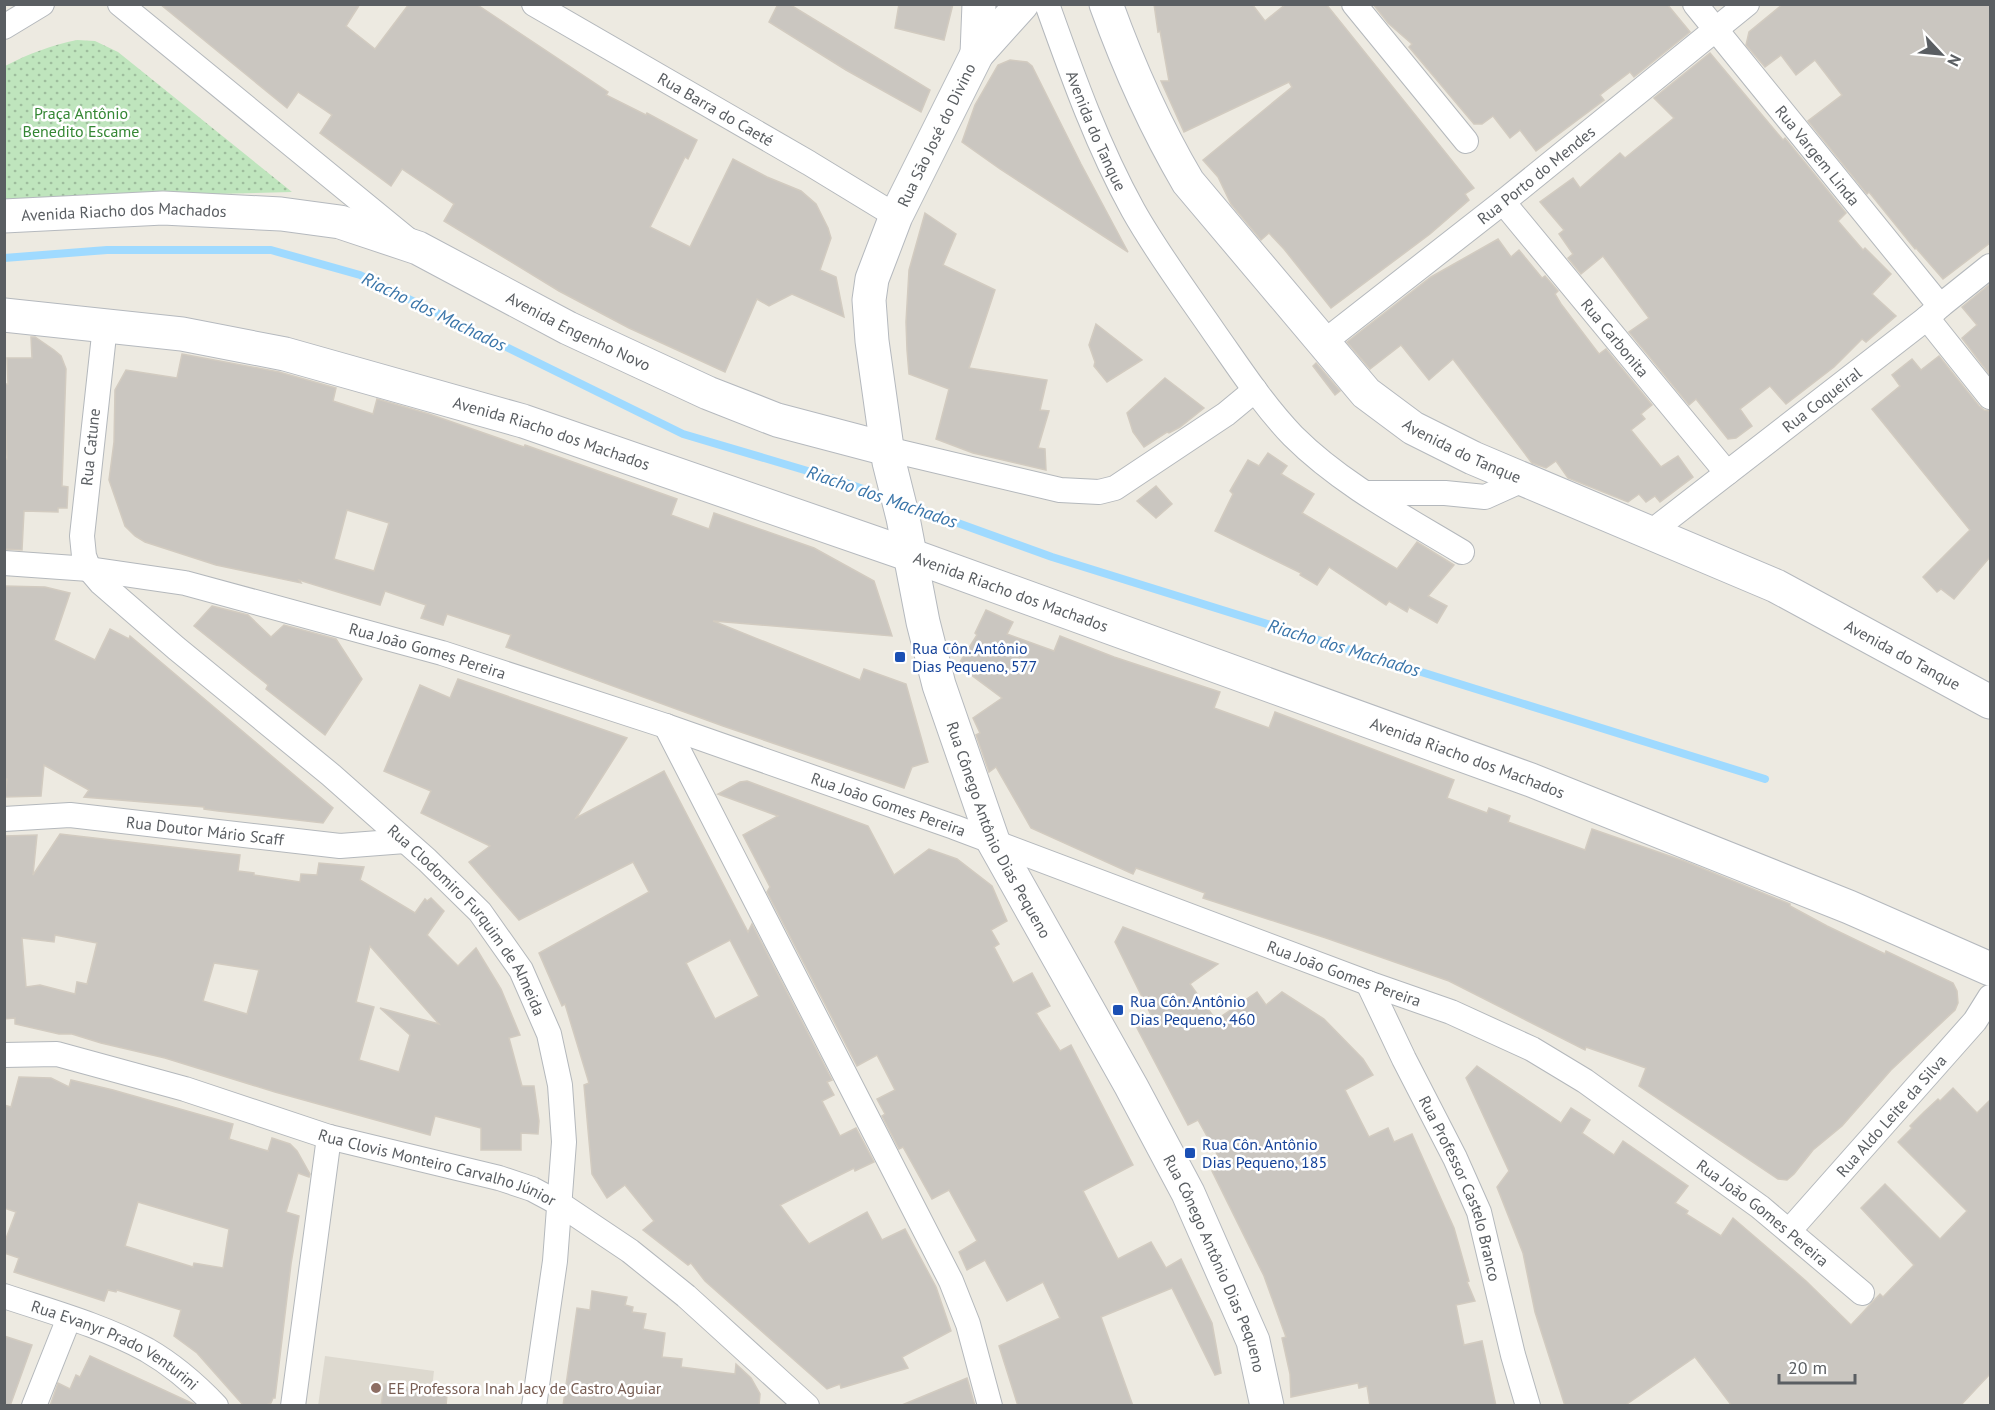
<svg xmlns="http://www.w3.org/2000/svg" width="1995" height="1410" font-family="'PT Sans',sans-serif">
<defs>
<pattern id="grass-dots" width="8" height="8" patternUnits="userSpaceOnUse" patternTransform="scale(1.5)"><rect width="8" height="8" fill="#bfe5bd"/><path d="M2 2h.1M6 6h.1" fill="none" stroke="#9ebd9d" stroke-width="1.8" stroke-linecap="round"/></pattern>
</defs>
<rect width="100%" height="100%" fill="#edeae1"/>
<!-- education -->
<polygon fill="#ddd9cf" points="325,1356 434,1371 430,1405 318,1406"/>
<!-- grass -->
<path fill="url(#grass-dots)" d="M77,40L95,41L118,52L292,192L173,195L5,203V66C28,54 52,45 77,40Z"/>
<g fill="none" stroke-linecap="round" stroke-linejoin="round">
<!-- stream -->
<g stroke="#9fdaff" stroke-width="8">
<polyline points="4,258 107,250 271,250 360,275 683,434 838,480 888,498"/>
<polyline points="908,505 1052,557 1765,779"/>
</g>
</g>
<!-- building -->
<g fill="#cac6c0" stroke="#d2cbc0" stroke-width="1.5" fill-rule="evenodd">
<polygon points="160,4 360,4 346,26 375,49 409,4 476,4 608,92 606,95 646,115 647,113 697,140 688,159 685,157 650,227 690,247 733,159 767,177 801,191 816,204 828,228 831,238 820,270 836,277 844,317 792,294 769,306 757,299 725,372 629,328 559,291 444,221 454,204 402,169 391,186 320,133 332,115 298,92 287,108"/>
<polygon points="778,4 789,4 930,90 921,112 846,70 769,22"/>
<polygon points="899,4 953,4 944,40 895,28"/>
<polygon points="1154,4 1252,4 1265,21 1286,4 1326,4 1474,188 1465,194 1469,200 1430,234 1331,308 1284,249 1269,233 1261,240 1231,204 1218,177 1203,160 1292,87 1289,82 1184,132 1161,81 1169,81 1160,31 1158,32"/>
<polygon points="1373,4 1667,4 1690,32 1634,77 1630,72 1600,95 1604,100 1536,151 1520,130 1510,138 1493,116 1482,124 1474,124 1409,47 1412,44 1388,23"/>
<polygon points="1783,4 1990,4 1990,243 1943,279 1916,248 1915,249 1869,192 1867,194 1808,121 1842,95 1815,60 1796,75 1781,55 1765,67 1746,45 1749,32"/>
<polygon points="1710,53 1783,140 1785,138 1846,213 1838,221 1863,250 1865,248 1891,274 1872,294 1896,316 1866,342 1862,339 1834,367 1786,404 1770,386 1740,409 1752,426 1736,438 1728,439 1696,399 1689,405 1629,332 1649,318 1603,256 1581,274 1568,258 1573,254 1559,234 1564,230 1540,202 1573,178 1580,188 1620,153 1625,158 1674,118 1654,98"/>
<polygon points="1010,60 1027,62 1032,66 1081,164 1128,252 1000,169 962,142 975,105 998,65"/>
<polygon points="925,213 956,234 943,265 995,290 969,368 1047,380 1040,410 1049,411 1038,448 1045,449 1046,470 973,453 936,439 949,389 909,374 907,350 906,322 909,270"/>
<polygon points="1498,239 1511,257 1519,250 1542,278 1545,276 1558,291 1555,294 1561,304 1599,354 1606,349 1652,405 1641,414 1645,419 1631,430 1661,467 1678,456 1693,477 1660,502 1655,496 1646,502 1639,494 1628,502 1568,478 1556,461 1546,468 1532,463 1453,359 1429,380 1401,345 1370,369 1347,342 1431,277"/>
<polygon points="1990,284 1990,375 1962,338 1977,325 1962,307"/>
<polygon points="1096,324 1142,360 1107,382 1094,366 1095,362 1089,345"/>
<polygon points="31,337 35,337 54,350 61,356 66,369 62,486 68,487 67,508 58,508 58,512 24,511 22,550 4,549 4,459 7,459 4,384 8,384 7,358 32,358"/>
<path d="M182,354L279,372L336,388L333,401L373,414L377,399L429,414L524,447L525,445L677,499L671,515L709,529L714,513L814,548L874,581L892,636L713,621L860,680L864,669L906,684L928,762L912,767L904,788L723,726L506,647L511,635L447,614L443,625L421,618L426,605L385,591L380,605L299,580L301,583L216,565L145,542L135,536L125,526L109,480L114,442L115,390L126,370L177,378ZM347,510L389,523L374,571L334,559Z"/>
<polygon points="1939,356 1979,406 1984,410 1990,411 1990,557 1954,599 1941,589 1937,592 1923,577 1970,530 1872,409 1900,386 1892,375 1912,359 1921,370"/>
<polygon points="1316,363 1340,391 1335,395 1313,366"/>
<polygon points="1165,378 1204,408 1180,427 1169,433 1167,432 1144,447 1133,432 1127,413"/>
<polygon points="1268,453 1287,466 1281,474 1314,494 1302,513 1397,569 1417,542 1454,565 1428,596 1447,606 1437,623 1409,607 1407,612 1389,601 1386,605 1329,567 1317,585 1300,575 1301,573 1215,531 1233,494 1230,491 1248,460 1259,466"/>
<polygon points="1156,486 1172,504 1156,518 1137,501"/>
<polygon points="4,586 45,587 70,593 54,640 95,660 110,629 129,639 130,636 333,808 323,823 218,811 204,809 204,807 84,797 89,790 44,765 41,796 5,797 7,779 4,779"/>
<polygon points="212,606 248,615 271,637 284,625 336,639 362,679 325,735 266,689 268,685 194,626"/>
<polygon points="986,610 1013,622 1007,634 1054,651 1060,636 1114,657 1220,692 1214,708 1269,728 1275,712 1454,780 1447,798 1487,813 1489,808 1510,816 1508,822 1585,850 1592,829 1684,861 1790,904 1790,906 1827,926 1885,954 1886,951 1953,983 1957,991 1958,1003 1955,1010 1891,1070 1842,1126 1813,1150 1794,1174 1787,1180 1778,1179 1639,1086 1646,1068 1586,1047 1585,1050 1449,981 1326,938 1203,898 1205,893 1136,868 1133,874 1031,828 996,767 989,772 976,735 980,733 973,718 1002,698 970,674 973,670 960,662 977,635 975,633"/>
<path d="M458,679L627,738L576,818L664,771L748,932L752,924L832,1080L827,1082L834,1095L822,1101L840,1136L856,1128L874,1162L855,1171L854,1168L780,1205L809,1244L867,1212L882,1240L905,1229L936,1287L951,1331L902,1357L908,1368L841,1388L840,1384L827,1389L705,1281L691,1263L688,1265L643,1230L654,1221L625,1185L607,1198L592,1174L584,1085L589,1083L565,1004L562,1006L539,953L649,892L633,862L519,920L469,862L490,846L421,813L431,791L384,771L420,685L450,698ZM730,940L759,996L715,1019L686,963Z"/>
<polygon points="747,781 868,826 894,875 929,849 957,859 992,886 1007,921 991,930 999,944 994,947 1013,983 1032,973 1050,1006 1036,1013 1060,1051 1071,1045 1133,1165 1083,1191 1118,1259 1151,1242 1166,1268 1181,1259 1212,1323 1221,1373 1215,1375 1172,1288 1101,1317 1133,1406 1018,1406 999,1346 1060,1318 1043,1282 1007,1301 985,1260 967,1270 959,1252 977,1241 949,1190 932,1199 903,1147 899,1149 882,1116 885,1114 877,1099 895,1090 877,1055 857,1066 767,892 770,887 743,835 778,816 718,794 740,782"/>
<path d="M60,834L240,855L238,871L254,873V875L300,882L301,874L317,875L319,863L364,867L360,880L415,913L425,899L427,901L431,898L444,911L427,935L458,966L476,948L501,989L520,1035L509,1038L522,1086H534L539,1121L538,1134L521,1133V1150H481V1128L435,1116L430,1135L275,1092L165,1058L101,1043L72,1034H59L15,1024V1018L4,1019V836L37,835L33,875ZM55,935L97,943L87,984L77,982L75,994L40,985L26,987L22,938L54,942ZM370,946L439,1024L380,1008L410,1035L399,1072L359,1060L374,1007L356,1002ZM214,963L259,970L247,1014L203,1001Z"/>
<polygon points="1123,927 1218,964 1190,984 1216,1020 1257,992 1266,1005 1282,992 1324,1019 1363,1059 1373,1075 1345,1090 1369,1137 1388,1128 1394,1142 1412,1134 1454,1228 1469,1281 1467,1282 1475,1301 1456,1305 1464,1345 1482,1341 1496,1406 1370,1406 1367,1386 1359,1388 1358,1383 1291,1397 1290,1374 1282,1338 1286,1337 1264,1276 1212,1171 1223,1165 1198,1120 1188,1125 1136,1026 1151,1015 1115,942"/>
<polygon points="1477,1066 1561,1123 1571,1108 1590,1120 1582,1133 1614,1155 1623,1141 1688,1186 1675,1203 1688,1211 1686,1214 1721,1236 1733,1218 1806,1281 1851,1325 1880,1294 1883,1297 1914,1265 1861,1208 1885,1184 1940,1239 1967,1211 1898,1142 1912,1128 1910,1126 1924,1112 1938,1099 1940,1101 1953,1088 1977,1113 1990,1100 1990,1374 1960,1406 1732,1406 1695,1357 1624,1406 1565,1406 1535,1312 1523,1253 1497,1187 1509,1171 1466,1078"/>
<path d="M19,1077L51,1078L69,1087L71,1080L113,1090L233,1124L229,1139L268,1151L272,1138L290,1144L297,1151L310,1174L309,1177L298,1173L286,1212L299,1216L291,1264L275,1398H273L271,1403L264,1406H244L197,1353L174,1336L181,1310L117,1290L116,1292L108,1290L104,1301L14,1272L19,1258L4,1253V1244L16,1212L4,1208V1105L11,1107ZM138,1202L229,1229L223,1268L194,1263L193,1267L125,1246Z"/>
<polygon points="592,1291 627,1297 625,1305 633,1307 632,1312 646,1314 643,1329 665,1333 662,1357 682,1359 681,1367 735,1374 736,1364 751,1378 760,1394 759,1406 563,1406 577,1308 590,1310"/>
<polygon points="4,1336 32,1345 10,1406 4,1406"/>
<polygon points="90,1356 194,1404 195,1406 50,1406 58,1383 70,1389 76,1375 80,1377"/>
<polygon points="967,1378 975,1406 902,1405"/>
<polygon points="384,1384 447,1394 446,1406 381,1406"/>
</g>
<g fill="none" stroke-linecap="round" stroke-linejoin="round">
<defs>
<g id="street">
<polyline points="120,4 407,239"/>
<path id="s1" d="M534,4L809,163L896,216"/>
<path id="s2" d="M1047,4C1072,74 1097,145 1133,210C1157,253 1188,294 1216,335C1240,369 1264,406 1293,436C1341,484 1404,517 1462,552"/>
<polyline points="1354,4 1466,141"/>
<path id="s3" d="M1695,4L1940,306"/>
<polyline points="4,27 42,4"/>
<path id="s4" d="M1503,202L1727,473"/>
<polyline points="1927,318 1990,397"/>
<path id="s5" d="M105,326L82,536L84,556L89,569L101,583L176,648L331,775L427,860L480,912L521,970L549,1034L560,1085L564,1142L555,1261L534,1406"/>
<path id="s6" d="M1324,342L1503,202L1747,4"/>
<polyline points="887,449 1060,490 1099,492 1115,488 1226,414 1255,390"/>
<polyline points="1368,493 1445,493 1485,497 1525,479"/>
<path id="s7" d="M1651,532L1927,318L1940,306L1990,266"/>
<path id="s8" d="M4,563L89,569L185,583L442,653L666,726L954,827L1368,983L1451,1012L1532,1049L1585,1081L1760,1207L1862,1293"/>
<polyline points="666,726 951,1281 968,1324 990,1406"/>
<path id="s9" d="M4,819L70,815L340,846L405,841"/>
<path id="s10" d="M1368,983L1404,1059L1455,1158L1479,1212L1513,1355L1528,1406"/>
<path id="s11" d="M4,1055L57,1054L185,1089L329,1137L499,1178L532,1189L560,1204L630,1251L686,1296L807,1406"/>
<path id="s12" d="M1789,1231L1975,1021L1990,997"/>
<path id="s13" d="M4,1296C52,1312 103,1326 147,1350C173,1365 196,1385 216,1406"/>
<polyline points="34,1406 69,1318"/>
<polyline points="293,1406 329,1137"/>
</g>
<g id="secondary">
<path id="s14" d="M1022,4L977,54L896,216L872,279L869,300L872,341L889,462L903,518L923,622L939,685L993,841L1131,1086L1188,1193L1253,1341L1267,1406"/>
<path id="s15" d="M1106,4C1128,65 1155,126 1188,182L1366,393L1413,428L1473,458L1776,586L1990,702"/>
<polyline points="977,54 979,4"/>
<path id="s16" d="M4,216L163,208L281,214L340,222L418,248L568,328L708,393L777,420L887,449"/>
<path id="s17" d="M4,315L182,334L285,354L523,421L910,555L1531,780L1849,907L1990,969"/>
</g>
</defs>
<!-- street casing -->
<use href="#street" stroke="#b4b8bc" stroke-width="26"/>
<!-- secondary casing -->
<use href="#secondary" stroke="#b5b9be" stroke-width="35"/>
<!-- street -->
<use href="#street" stroke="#fff" stroke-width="24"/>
<!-- secondary -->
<use href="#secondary" stroke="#fff" stroke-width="33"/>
</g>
<!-- markers -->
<g fill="#1a4fb4" stroke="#fff" stroke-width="2">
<rect x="894" y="651" width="12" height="12" rx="3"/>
<rect x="1112" y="1004" width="12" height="12" rx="3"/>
<rect x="1184" y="1147" width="12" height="12" rx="3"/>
</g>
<circle fill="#8d6e63" stroke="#fff" stroke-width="2" cx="376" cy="1388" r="6"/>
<g text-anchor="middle" stroke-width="5" stroke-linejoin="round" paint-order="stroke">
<!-- street labels -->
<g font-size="16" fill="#5a5e62" stroke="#fff">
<text dy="6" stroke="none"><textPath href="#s1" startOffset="210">Rua Barra do Caeté</textPath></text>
<text dy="6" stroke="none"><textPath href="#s2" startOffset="136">Avenida do Tanque</textPath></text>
<text transform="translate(936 135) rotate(-64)" y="6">Rua São José do Divino</text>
<text dy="6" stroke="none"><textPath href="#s3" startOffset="195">Rua Vargem Linda</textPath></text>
<text dy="6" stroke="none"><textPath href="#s6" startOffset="270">Rua Porto do Mendes</textPath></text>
<text dy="6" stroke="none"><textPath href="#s16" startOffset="120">Avenida Riacho dos Machados</textPath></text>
<text dy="6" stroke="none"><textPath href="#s16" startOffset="600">Avenida Engenho Novo</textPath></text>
<text dy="6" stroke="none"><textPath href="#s4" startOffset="176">Rua Carbonita</textPath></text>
<text dy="6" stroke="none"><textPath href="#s7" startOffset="216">Rua Coqueiral</textPath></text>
<text dy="6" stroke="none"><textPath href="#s17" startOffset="562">Avenida Riacho dos Machados</textPath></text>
<text transform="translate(90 447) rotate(-84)" y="6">Rua Catune</text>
<text dy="6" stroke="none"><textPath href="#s15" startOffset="585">Avenida do Tanque</textPath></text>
<text dy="6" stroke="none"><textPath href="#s17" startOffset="1048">Avenida Riacho dos Machados</textPath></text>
<text dy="6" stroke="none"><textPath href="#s8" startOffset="434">Rua João Gomes Pereira</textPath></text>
<text dy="6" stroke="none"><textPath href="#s15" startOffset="1071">Avenida do Tanque</textPath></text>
<text dy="6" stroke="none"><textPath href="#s17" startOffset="1534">Avenida Riacho dos Machados</textPath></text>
<text dy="6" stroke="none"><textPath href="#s8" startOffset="920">Rua João Gomes Pereira</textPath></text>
<text dy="6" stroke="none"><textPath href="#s14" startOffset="886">Rua Cônego Antônio Dias Pequeno</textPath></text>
<text dy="6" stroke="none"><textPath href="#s9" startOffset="202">Rua Doutor Mário Scaff</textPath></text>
<text dy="6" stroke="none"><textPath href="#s5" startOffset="764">Rua Clodomiro Furquim de Almeida</textPath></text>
<text dy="6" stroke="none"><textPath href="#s8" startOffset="1406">Rua João Gomes Pereira</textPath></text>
<text dy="6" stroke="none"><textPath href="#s12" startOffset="154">Rua Aldo Leite da Silva</textPath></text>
<text dy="6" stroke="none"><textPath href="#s11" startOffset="450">Rua Clovis Monteiro Carvalho Júnior</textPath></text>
<text dy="6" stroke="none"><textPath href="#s10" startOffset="226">Rua Professor Castelo Branco</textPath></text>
<text dy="6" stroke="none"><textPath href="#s8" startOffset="1892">Rua João Gomes Pereira</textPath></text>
<text dy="6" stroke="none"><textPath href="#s14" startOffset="1372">Rua Cônego Antônio Dias Pequeno</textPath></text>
<text dy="6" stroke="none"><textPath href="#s13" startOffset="122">Rua Evanyr Prado Venturini</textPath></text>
</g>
<!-- park labels -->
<g font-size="16" fill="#358734" stroke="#fff">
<text x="81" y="119">Praça Antônio<tspan x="81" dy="18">Benedito Escame</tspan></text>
</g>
<!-- transit labels -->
<g font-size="16" fill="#164399" stroke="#fff" text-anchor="start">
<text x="912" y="654">Rua Côn. Antônio<tspan x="912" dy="18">Dias Pequeno, 577</tspan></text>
<text x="1130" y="1007">Rua Côn. Antônio<tspan x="1130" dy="18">Dias Pequeno, 460</tspan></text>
<text x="1202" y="1150">Rua Côn. Antônio<tspan x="1202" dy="18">Dias Pequeno, 185</tspan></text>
</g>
<!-- education labels -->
<g font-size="16" fill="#785e54" stroke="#fff" text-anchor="start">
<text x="388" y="1394">EE Professora Inah Jacy de Castro Aguiar</text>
</g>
<!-- water labels -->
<g font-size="18" font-style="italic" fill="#3a75a9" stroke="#fff">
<text transform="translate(434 312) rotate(26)" y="6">Riacho dos Machados</text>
<text transform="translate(882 497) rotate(19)" y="6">Riacho dos Machados</text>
<text transform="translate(1344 648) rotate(17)" y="6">Riacho dos Machados</text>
</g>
</g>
<!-- border -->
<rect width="1995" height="1410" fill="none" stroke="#5a5e62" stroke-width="12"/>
<!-- north arrow -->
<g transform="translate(1941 54) rotate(116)" stroke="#ffffff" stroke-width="4.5" paint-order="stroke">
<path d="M0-4.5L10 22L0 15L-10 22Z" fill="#5a5e62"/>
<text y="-9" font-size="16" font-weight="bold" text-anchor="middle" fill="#5a5e62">N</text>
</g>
<!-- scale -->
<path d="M1779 1374v9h76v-9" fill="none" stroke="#5a5e62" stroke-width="3"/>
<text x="1788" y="1374" font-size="18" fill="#5a5e62" stroke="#ffffff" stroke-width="4.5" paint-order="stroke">20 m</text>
</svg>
